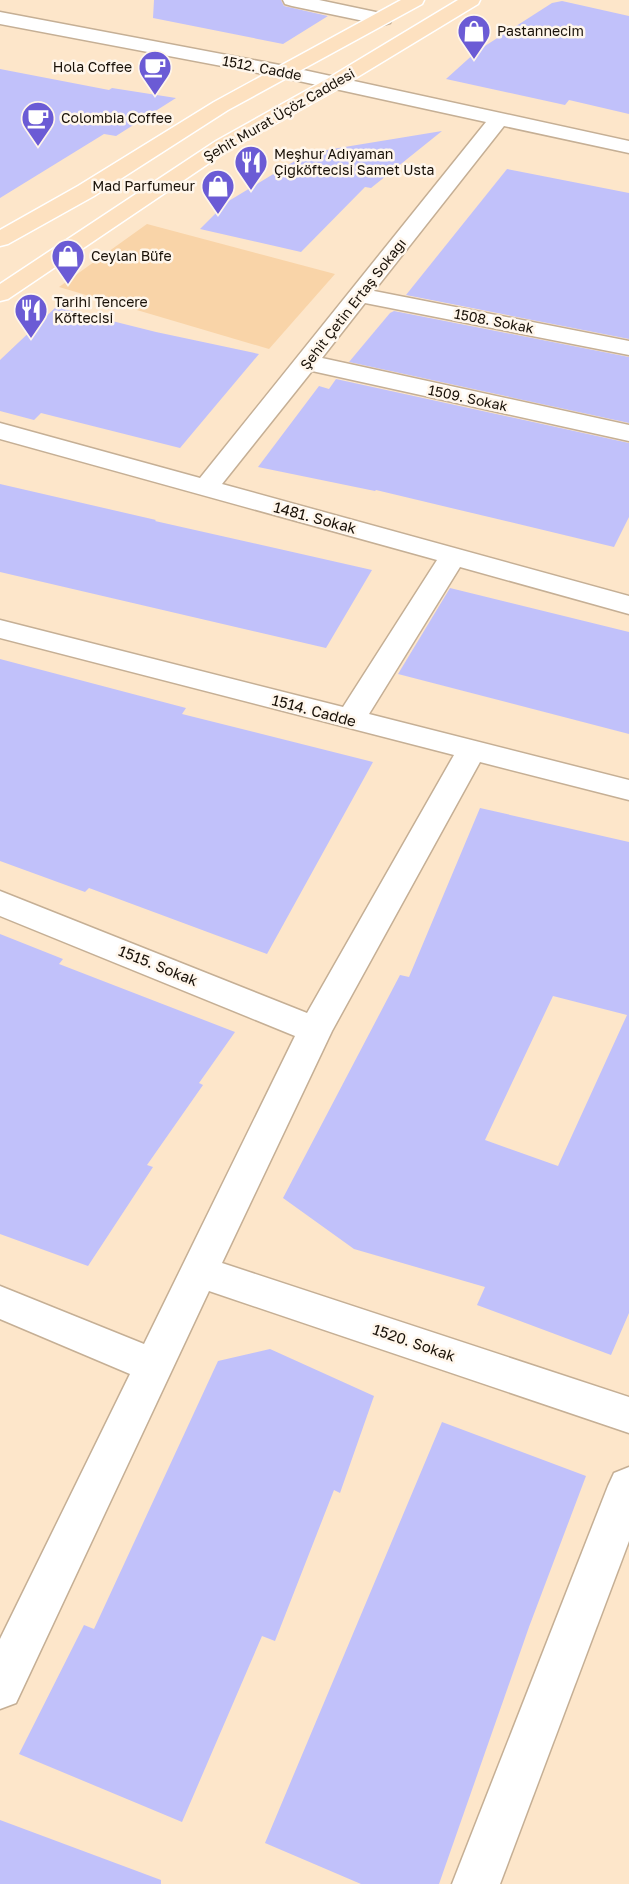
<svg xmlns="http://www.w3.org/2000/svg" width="629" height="1884" font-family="'Golos Text',sans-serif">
<rect width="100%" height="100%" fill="#fde6ca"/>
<!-- green -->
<polygon fill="#f9d4a8" points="147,224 335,274 269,349 59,287"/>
<!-- building -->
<g fill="#c1c1fa" fill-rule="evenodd">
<polygon points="154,0 281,0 284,6 328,16 283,44 153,18"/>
<polygon points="562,1 629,16 629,114 569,100 565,105 446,79 477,51 552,3"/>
<polygon points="0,69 109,90 112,88 176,98 116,136 104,134 0,198"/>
<polygon points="442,131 371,188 365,187 301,252 200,229 227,202 308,153"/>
<polygon points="507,169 629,193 629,339 406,295"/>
<polygon points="56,307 156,332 259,354 180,448 41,413 34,420 0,411 0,360"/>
<polygon points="394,311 629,357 629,423 349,362 390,313"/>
<polygon points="336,379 629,443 629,517 614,547 376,490 375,491 258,467 319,386 329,389"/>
<polygon points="0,484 156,520 155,521 372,570 326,648 0,572"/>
<polygon points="450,588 629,632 629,734 398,674"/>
<polygon points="0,659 186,708 182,714 373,762 267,954 89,888 85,892 0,861"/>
<path d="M480,808L629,842V1313L611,1355L477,1305L485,1287L354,1249L283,1198L400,975L409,977ZM553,996L627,1015L558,1166L485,1140Z"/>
<polygon points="0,934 63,959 59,964 235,1032 199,1083 203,1085 147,1165 153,1167 88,1266 0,1234"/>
<polygon points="270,1349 374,1396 340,1493 334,1490 275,1641 262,1636 182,1822 19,1754 84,1625 94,1629 218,1361"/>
<polygon points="442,1422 586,1476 529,1627 439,1884 361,1884 265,1843"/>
<polygon points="0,1820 161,1880 161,1884 0,1884"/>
</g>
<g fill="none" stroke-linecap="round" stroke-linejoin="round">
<defs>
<g id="minor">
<polygon points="283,0 319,0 390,15 392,19 390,23 383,25 292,6 285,4"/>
<polygon points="0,12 285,66 629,141 629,153 504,126 374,291 629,341 629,355 365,303 322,358 629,425 629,441 312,371 222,484 629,596 629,614 460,567 369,714 629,780 629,800 480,762 332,1031 222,1263 629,1397 629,1433 209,1291 16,1703 0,1709 0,1639 130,1374 0,1319 0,1286 144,1344 295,1036 0,916 0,891 307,1013 454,755 0,638 0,620 343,707 437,560 0,439 0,423 200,478 486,122 285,78 0,24"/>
<polygon points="629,1467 629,1541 500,1884 452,1884 608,1486 614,1473"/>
</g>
<g id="major">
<polygon points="401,0 424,0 422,4 228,110 94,196 8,244 0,246 0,230 78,186 214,102"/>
<polygon points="458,0 480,0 478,4 341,87 230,149 8,299 0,301 0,284 216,141 327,79"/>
</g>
</defs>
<!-- minor casing -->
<use href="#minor" stroke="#c5af95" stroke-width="3"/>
<!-- major casing -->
<use href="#major" stroke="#fff" stroke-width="3"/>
<!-- minor -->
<use href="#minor" fill="#fff" fill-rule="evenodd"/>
<!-- major -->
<use href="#major" fill="#fde1c0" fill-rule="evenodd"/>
</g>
<!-- icons -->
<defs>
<symbol id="shop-pin" viewBox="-11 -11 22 30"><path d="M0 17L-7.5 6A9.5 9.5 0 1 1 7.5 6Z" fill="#6b5bd5" stroke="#fff6eb"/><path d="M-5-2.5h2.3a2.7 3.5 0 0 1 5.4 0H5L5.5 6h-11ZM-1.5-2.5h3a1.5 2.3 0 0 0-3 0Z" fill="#fff"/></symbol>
<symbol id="cafe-pin" viewBox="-11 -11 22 30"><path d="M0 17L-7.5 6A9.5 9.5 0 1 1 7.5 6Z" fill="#6b5bd5" stroke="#fff6eb"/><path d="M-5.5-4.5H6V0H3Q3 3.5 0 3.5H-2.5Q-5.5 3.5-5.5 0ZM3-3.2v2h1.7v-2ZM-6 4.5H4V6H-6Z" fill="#fff"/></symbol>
<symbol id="restaurant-pin" viewBox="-11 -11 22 30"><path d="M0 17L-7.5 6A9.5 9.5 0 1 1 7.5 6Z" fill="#6b5bd5" stroke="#fff6eb"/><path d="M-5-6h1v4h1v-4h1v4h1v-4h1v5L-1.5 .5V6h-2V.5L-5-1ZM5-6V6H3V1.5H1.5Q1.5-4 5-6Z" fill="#fff"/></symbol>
</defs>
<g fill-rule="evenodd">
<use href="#shop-pin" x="455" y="12" width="38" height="52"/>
<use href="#cafe-pin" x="136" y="48" width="38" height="52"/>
<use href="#cafe-pin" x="19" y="99" width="38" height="52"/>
<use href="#restaurant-pin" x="232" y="143" width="38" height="52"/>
<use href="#shop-pin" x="199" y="167" width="38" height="52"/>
<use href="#shop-pin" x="49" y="237" width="38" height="52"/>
<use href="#restaurant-pin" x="12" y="291" width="38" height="52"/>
</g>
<g text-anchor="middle" stroke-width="5" stroke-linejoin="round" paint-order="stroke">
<!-- far-poi labels -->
<g font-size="14" fill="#191108" stroke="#fff6eb" text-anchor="start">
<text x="497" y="36">Pastannecim</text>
<text x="132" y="72" text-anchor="end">Hola Coffee</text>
<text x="61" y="123">Colombia Coffee</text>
<text x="274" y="159">Meşhur Adıyaman<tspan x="274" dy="16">Çiğköftecisi Samet Usta</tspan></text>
<text x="195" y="191" text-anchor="end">Mad Parfumeur</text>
<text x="91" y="261">Ceylan Büfe</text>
<text x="54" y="307">Tarihi Tencere<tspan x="54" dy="16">Köftecisi</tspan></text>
</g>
<!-- far-street labels -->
<g font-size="14" fill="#191108" stroke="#fff6eb">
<text transform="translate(262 68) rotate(11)" y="5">1512. Cadde</text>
<text transform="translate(279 115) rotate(-30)" y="5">Şehit Murat Üçöz Caddesi</text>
<text transform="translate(353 304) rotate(-52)" y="5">Şehit Çetin Ertaş Sokağı</text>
<text transform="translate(494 321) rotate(11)" y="5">1508. Sokak</text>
<text transform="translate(468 398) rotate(12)" y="5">1509. Sokak</text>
</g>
<!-- street labels -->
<g font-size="15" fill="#191108" stroke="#fff6eb">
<text transform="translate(315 518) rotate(15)" y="5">1481. Sokak</text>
<text transform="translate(314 711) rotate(15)" y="5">1514. Cadde</text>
<text transform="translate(158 966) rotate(22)" y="5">1515. Sokak</text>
<text transform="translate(414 1343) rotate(19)" y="5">1520. Sokak</text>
</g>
</g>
</svg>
